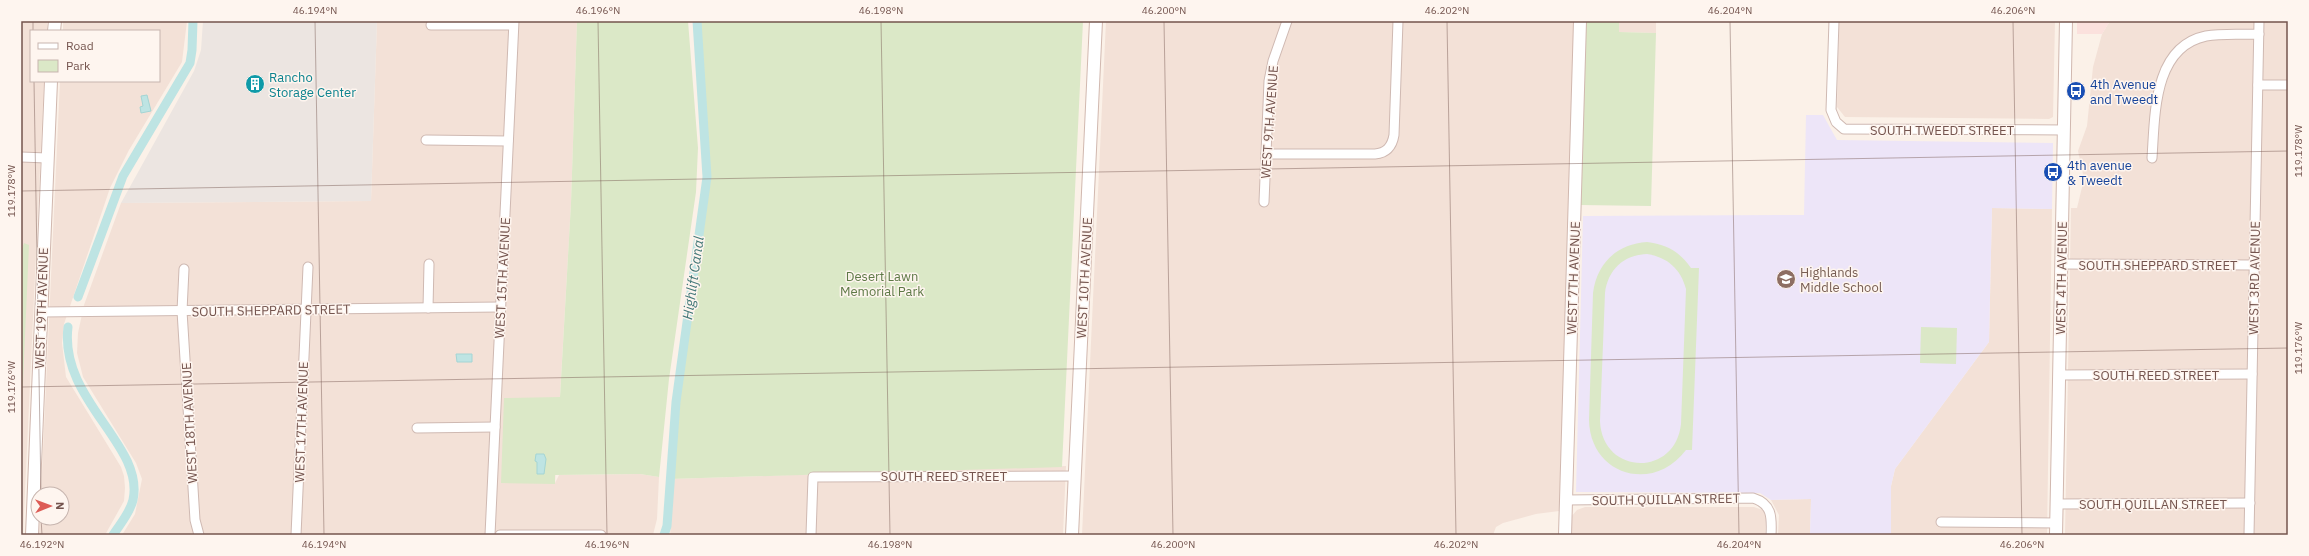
<svg xmlns="http://www.w3.org/2000/svg" width="2309" height="556" font-family="'IBM Plex Sans',sans-serif">
<rect width="100%" height="100%" fill="#fbf1e8"/>
<!-- residential -->
<g fill="#f3e1d7">
<polygon points="21,21 47,21 47,31 31,31 31,81 44,81 23,535"/>
<polygon points="63,21 187,21 182,62 129,150 110,188 64,324 62,343 66,377 121,467 124,476 125,488 124,501 105,535 39,535 40,518 62,518 62,494 41,494 60,81 159,81 159,31 63,31"/>
<polygon points="377,21 577,21 571,203 555,483 559,475 640,474 659,477 657,519 653,535 122,535 135,514 142,479 136,463 83,377 77,353 78,333 84,305 121,203 371,201"/>
<polygon points="1106,21 1576,21 1559,511 1536,514 1503,523 1496,527 1493,535 1082,535"/>
<polygon points="1619,21 1656,21 1656,33 1619,32"/>
<polygon points="1839,21 2055,21 2053,117 2049,119 1845,117 1837,107"/>
<polygon points="2110,21 2288,21 2288,535 2065,535 2071,208 2077,208 2084,179 2078,151 2087,126 2093,67 2102,34"/>
<polygon points="1992,208 2052,209 2047,535 1891,535 1891,486 1895,469 1989,342"/>
<polygon points="1066,466 1063,535 670,535 671,525 670,479"/>
<polygon points="1811,499 1810,535 1778,535 1779,515 1771,500"/>
<polygon points="1585,507 1754,507 1763,510 1766,518 1765,535 1570,535 1571,517 1577,510"/>
</g>
<!-- commercial -->
<polygon fill="#fbe1dd" points="2077,21 2110,21 2102,34 2077,34"/>
<!-- industrial -->
<polygon fill="#ece5e1" points="203,21 377,21 371,201 121,203 194,71 201,50"/>
<!-- education -->
<polygon fill="#ede5f8" points="1806,115 1823,115 1837,140 2053,143 2052,209 1992,208 1989,342 1895,469 1891,486 1891,535 1810,535 1811,499 1771,500 1760,493 1576,492 1583,216 1804,215"/>
<!-- green -->
<g fill="#dbe8c7" fill-rule="evenodd">
<polygon points="577,21 688,21 698,148 696,192 669,379 659,477 640,474 555,475 555,484 501,483 504,398 560,397 571,203"/>
<polygon points="697,21 1083,21 1062,467 670,479 706,173"/>
<polygon points="1586,21 1619,21 1619,32 1656,33 1651,206 1580,205"/>
<path d="M1647,242C1666,244 1680,252 1691,268H1699L1692,450H1686C1653,494 1590,475 1589,420L1593,293C1597,263 1617,244 1647,242ZM1647,254C1667,257 1681,269 1686,289L1681,424C1675,478 1602,475 1600,421L1605,293C1608,270 1623,255 1647,254Z"/>
<polygon points="24,243 29,245 21,428 21,251"/>
<polygon points="1921,327 1957,328 1956,364 1920,363"/>
</g>
<!-- water -->
<g fill="#bee4e3" stroke="#a4d5d4">
<polygon points="147,95 151,111 141,113 140,107 143,106 141,96"/>
<polygon points="456,354 472,354 472,362 457,362"/>
<polygon points="536,454 544,454 546,459 544,474 537,474 537,462 535,461"/>
</g>
<g fill="none" stroke-linecap="round" stroke-linejoin="round">
<!-- canal -->
<g stroke="#bee4e3" stroke-width="9">
<polyline points="78,297 123,176 190,63 192,50 193,21"/>
<path d="M68,327C59,400 145,445 133,500C130,513 120,524 113,535"/>
<polyline points="664,535 667,526 676,402 707,177 697,21"/>
</g>
<defs>
<g id="street">
<polyline points="1834,21 1831,110 1836,122 1844,129 2064,130"/>
<polyline points="431,25 513,25"/>
<polyline points="2258,85 2288,85"/>
<polyline points="426,140 508,141"/>
<path d="M1266,154H1375C1386,153 1392,147 1394,135L1398,21"/>
<polyline points="21,157 47,158"/>
<path d="M2152,158C2155,115 2153,47 2206,36C2223,33 2242,35 2259,34"/>
<polyline points="1264,202 1269,81 1273,61 1287,21"/>
<polyline points="2062,264 2254,265"/>
<polyline points="184,269 182,311 195,520 199,535"/>
<polyline points="428,308 429,264"/>
<polyline points="42,312 500,307"/>
<polyline points="2059,375 2252,374"/>
<polyline points="417,428 495,427"/>
<path d="M1566,500L1753,498C1772,504 1772,517 1771,535"/>
<polyline points="2057,504 2250,503"/>
<polyline points="1941,522 2057,523"/>
<polyline points="296,535 308,267"/>
<polyline points="490,535 514,21"/>
<polyline points="500,535 601,535"/>
<polyline points="811,535 813,477 1075,476"/>
<polyline points="2249,535 2259,21"/>
</g>
<g id="secondary">
<polyline points="54,31 55,21"/>
<polyline points="32,535 51,81"/>
<polyline points="1072,535 1096,21"/>
<polyline points="1565,535 1580,21"/>
<polyline points="2056,535 2066,21"/>
</g>
</defs>
<!-- street casing -->
<use href="#street" stroke="#cfb9b2" stroke-width="11"/>
<!-- secondary casing -->
<use href="#secondary" stroke="#d1b8af" stroke-width="14"/>
<!-- street -->
<use href="#street" stroke="#fff" stroke-width="9"/>
<!-- secondary -->
<use href="#secondary" stroke="#fff" stroke-width="12"/>
</g>
<!-- ticks -->
<path fill="none" stroke="#74544e" stroke-width="1" stroke-opacity="0.45" d="M33,21V31M315,21L324,535M598,21L607,535M881,21L890,535M1164,21L1173,535M1447,21L1456,535M1730,21L1739,535M2013,21L2022,535M34,81L41,494M21,191L2288,151M21,387L2288,348M41,518L42,535"/>
<!-- icons -->
<defs>
<symbol id="building-disc" viewBox="-11 -11 22 22"><circle r="9.5" fill="#0f9aa8" stroke="#fef5ef"/><path d="M-4-6H4V6H1V3H-1V6H-4ZM-2.5-4.3h1.7v1.8h-1.7ZM.8-4.3h1.7v1.8H.8ZM-2.5-1h1.7V.8h-1.7ZM.8-1h1.7V.8H.8Z" fill="#fff"/></symbol>
<symbol id="bus-disc" viewBox="-11 -11 22 22"><circle r="9.5" fill="#1a4fb4" stroke="#fef5ef"/><path d="M-5-6H5V4H4V6H2V4H-2V6H-4V4H-5ZM-3.5-4V0h7V-4ZM-3.5 1.2v1.5H-2V1.2ZM2 1.2v1.5H3.5V1.2Z" fill="#fff"/></symbol>
<symbol id="school-disc" viewBox="-11 -11 22 22"><circle r="9.5" fill="#8d6e63" stroke="#fef5ef"/><path d="M0-5L7-2L0 1L-7-2ZM-4 1L0 2.5L4 1V4Q0 6-4 4Z" fill="#fff"/></symbol>
</defs>
<g fill-rule="evenodd">
<use href="#building-disc" x="244" y="73" width="22" height="22"/>
<use href="#bus-disc" x="2065" y="80" width="22" height="22"/>
<use href="#bus-disc" x="2042" y="161" width="22" height="22"/>
<use href="#school-disc" x="1775" y="268" width="22" height="22"/>
</g>
<g text-anchor="middle" stroke-width="3" stroke-linejoin="round" paint-order="stroke">
<!-- culture labels -->
<g font-size="13" fill="#0d838f" stroke="#fef5ef" text-anchor="start">
<text x="269" y="82">Rancho<tspan x="269" dy="15">Storage Center</tspan></text>
</g>
<!-- transit labels -->
<g font-size="13" fill="#164399" stroke="#fef5ef" text-anchor="start">
<text x="2090" y="89">4th Avenue<tspan x="2090" dy="15">and Tweedt</tspan></text>
<text x="2067" y="170">4th avenue<tspan x="2067" dy="15">&amp; Tweedt</tspan></text>
</g>
<!-- street labels -->
<g font-size="13" fill="#74544e" stroke="#fef5ef">
<text transform="translate(1269 122) rotate(-86)" y="5">WEST 9TH AVENUE</text>
<text x="1942" y="135">SOUTH TWEEDT STREET</text>
<text x="2158" y="270">SOUTH SHEPPARD STREET</text>
<text transform="translate(502 278) rotate(-87)" y="5">WEST 15TH AVENUE</text>
<text transform="translate(1084 278) rotate(-87)" y="5">WEST 10TH AVENUE</text>
<text transform="translate(1573 278) rotate(-88)" y="5">WEST 7TH AVENUE</text>
<text transform="translate(2061 278) rotate(-89)" y="5">WEST 4TH AVENUE</text>
<text transform="translate(2254 278) rotate(-89)" y="5">WEST 3RD AVENUE</text>
<text transform="translate(41 308) rotate(-88)" y="5">WEST 19TH AVENUE</text>
<text transform="translate(271 310) rotate(-1)" y="5">SOUTH SHEPPARD STREET</text>
<text x="2156" y="380">SOUTH REED STREET</text>
<text transform="translate(301 422) rotate(-88)" y="5">WEST 17TH AVENUE</text>
<text transform="translate(189 423) rotate(-93)" y="5">WEST 18TH AVENUE</text>
<text x="944" y="481">SOUTH REED STREET</text>
<text transform="translate(1666 499) rotate(-1)" y="5">SOUTH QUILLAN STREET</text>
<text x="2153" y="509">SOUTH QUILLAN STREET</text>
</g>
<!-- education labels -->
<g font-size="13" fill="#785e54" stroke="#fef5ef" text-anchor="start">
<text x="1800" y="277">Highlands<tspan x="1800" dy="15">Middle School</tspan></text>
</g>
<!-- park labels -->
<g font-size="13" fill="#5e7946" stroke="#fef5ef">
<text x="882" y="281">Desert Lawn<tspan x="882" dy="15">Memorial Park</tspan></text>
</g>
<!-- water labels -->
<g font-size="14" font-style="italic" fill="#427878" stroke="#fef5ef">
<text transform="translate(693 278) rotate(-82)" y="5">Highlift Canal</text>
</g>
</g>
<!-- border -->
<rect width="2309" height="556" fill="none" stroke="#fef5ef" stroke-width="44"/>
<!-- legend -->
<rect x="30" y="30" width="130" height="52" fill="#fef5ef" stroke="#c7b5af"/>
<rect x="38" y="43" width="20" height="6" fill="#ffffff" stroke="#c7b5af"/>
<text x="66" y="50" font-size="12" fill="#74544e">Road</text>
<rect x="38" y="60" width="20" height="12" fill="#dbe8c7" stroke="#c7b5af"/>
<text x="66" y="70" font-size="12" fill="#74544e">Park</text>
<!-- north arrow -->
<g transform="translate(50 506) rotate(89)"><circle r="19" fill="#fef5ef" stroke="#c7b5af"/>
<path d="M0-3L7 15L0 10L-7 15Z" fill="#dd5b55"/>
<text y="-6" font-size="11" font-weight="bold" text-anchor="middle" fill="#74544e">N</text>
</g>
<rect x="22" y="22" width="2265" height="512" fill="none" stroke="#74544e" stroke-width="1.5"/>
<g font-size="10" text-anchor="middle" fill="#74544e">
<text x="315" y="14">46.194°N</text>
<text x="598" y="14">46.196°N</text>
<text x="881" y="14">46.198°N</text>
<text x="1164" y="14">46.200°N</text>
<text x="1447" y="14">46.202°N</text>
<text x="1730" y="14">46.204°N</text>
<text x="2013" y="14">46.206°N</text>
<text transform="translate(2298 151) rotate(-90)" y="4">119.178°W</text>
<text transform="translate(11 191) rotate(-90)" y="4">119.178°W</text>
<text transform="translate(2298 348) rotate(-90)" y="4">119.176°W</text>
<text transform="translate(11 387) rotate(-90)" y="4">119.176°W</text>
<text x="42" y="548">46.192°N</text>
<text x="324" y="548">46.194°N</text>
<text x="607" y="548">46.196°N</text>
<text x="890" y="548">46.198°N</text>
<text x="1173" y="548">46.200°N</text>
<text x="1456" y="548">46.202°N</text>
<text x="1739" y="548">46.204°N</text>
<text x="2022" y="548">46.206°N</text>
</g>
</svg>
